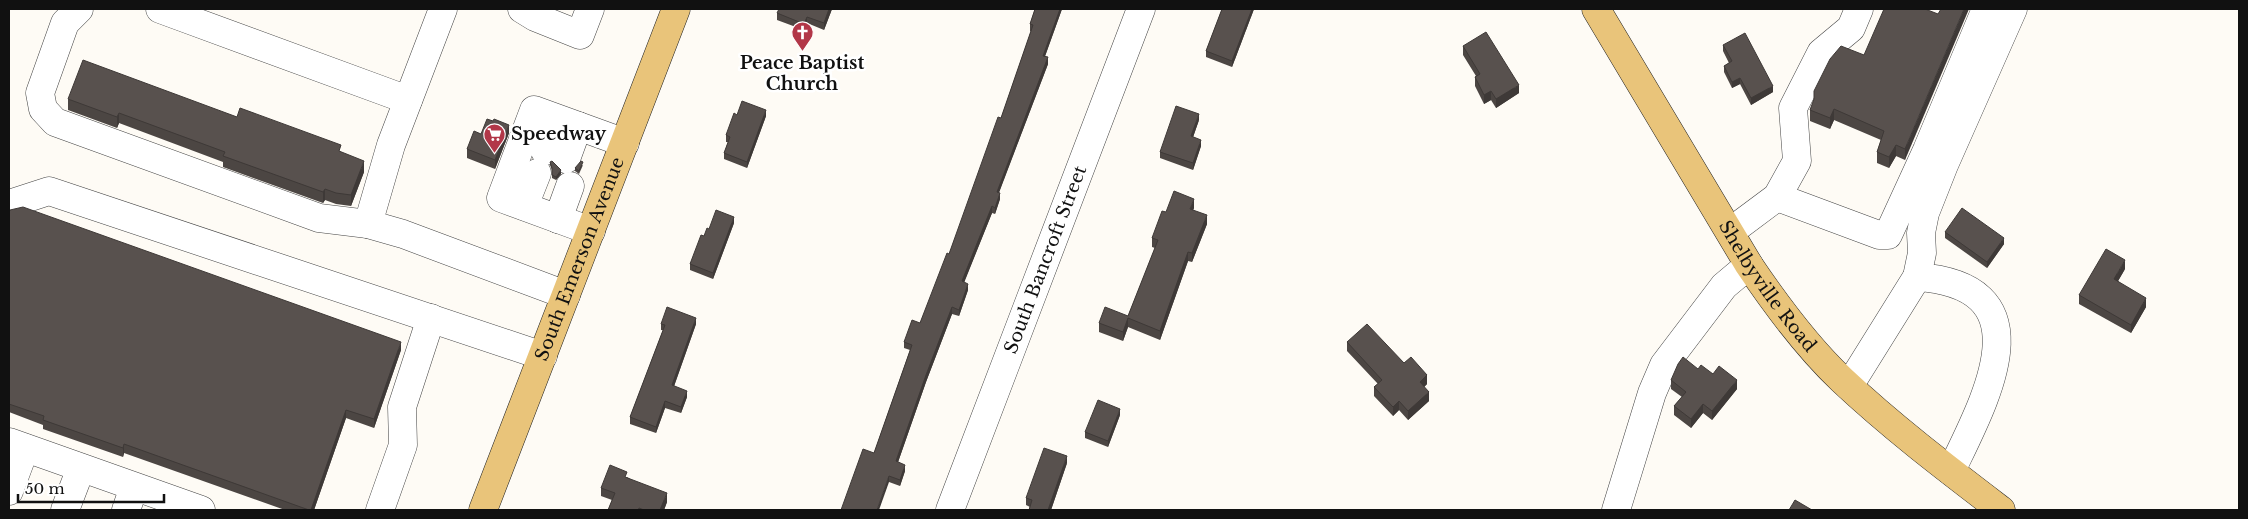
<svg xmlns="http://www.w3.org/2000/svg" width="2248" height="519" font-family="'Libre Baskerville',serif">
<rect width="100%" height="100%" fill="#fefbf5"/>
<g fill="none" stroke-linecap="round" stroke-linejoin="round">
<defs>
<g id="minor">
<polyline points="79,9 65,23 40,93 43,109 55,122 319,218 368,224"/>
<polyline points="160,9 408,100"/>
<polyline points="443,9 391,145 368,224 403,234 566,295"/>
<polyline points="522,9 535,17 580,35 590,9"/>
<polyline points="545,151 557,119"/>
<polyline points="566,159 578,126"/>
<polyline points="1777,197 1879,235 1888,235 1927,150 1986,9"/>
<polyline points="9,204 49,191 543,356"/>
<polyline points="524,206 537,173"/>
<polyline points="558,219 570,186"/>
<polyline points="591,231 501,198 534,110 625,143"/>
<polyline points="1730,232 1777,197 1797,161 1793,108 1821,53 1851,28 1859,9"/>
<path d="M1917,277C2049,286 1985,400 1951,471"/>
<polyline points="1849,386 1917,277 1922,253 1921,233 1925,213 1944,165 2013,9"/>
<polyline points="9,442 201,510"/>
<polyline points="9,491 25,448"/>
<polyline points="65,510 81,468"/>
<polyline points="126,510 134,487"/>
<polyline points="380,510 403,445 402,407 431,318"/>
<path id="s1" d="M950,510L1141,9"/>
<polyline points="1616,510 1652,393 1664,365 1724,286 1749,265"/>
</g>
<g id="major">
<path id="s2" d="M1596,9L1749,265C1776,305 1807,347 1842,380C1892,427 1946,468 2001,510"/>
<path id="s3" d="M483,510L676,9"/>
</g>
</defs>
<!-- minor casing -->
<use href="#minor" stroke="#444" stroke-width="29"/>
<!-- major casing -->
<use href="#major" stroke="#222" stroke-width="29"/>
<!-- minor -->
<use href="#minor" stroke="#fff" stroke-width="28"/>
<!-- major -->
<use href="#major" stroke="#e9c47a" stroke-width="28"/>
</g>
<!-- wall -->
<g fill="#4c4643">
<polygon points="832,9 824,30 807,23 804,30 777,20 777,13"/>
<polygon points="1035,9 1068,9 1067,10 1062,9 1045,56 1048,64 999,192 1000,199 995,214 992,213 964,282 968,290 959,316 952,314 926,382 898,462 905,471 900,486 889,482 874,453 910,350 904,348 904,342 920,323 949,254 1001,118 1031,31 1030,31 1030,24"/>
<polygon points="1222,9 1254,9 1232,67 1206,57 1206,51"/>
<polygon points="1925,9 1905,160 1896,156 1889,168 1877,163 1877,152 1881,140 1834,120 1830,129 1810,121 1810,110 1814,101 1814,91 1864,55"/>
<polygon points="1723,45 1773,92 1751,105 1740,84 1732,88 1724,72 1724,66 1729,63 1723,51"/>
<polygon points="1463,46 1519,93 1496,108 1491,100 1484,104 1475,86 1475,77 1476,76 1463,55"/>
<polygon points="68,99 237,117 341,152 364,172 351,206 336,204 325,200 323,203 223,167 223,162 119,123 117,128 68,110"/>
<polygon points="737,115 766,116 747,168 724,159 724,153 728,142 726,142 726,135"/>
<polygon points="1199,120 1193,137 1201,146 1193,170 1160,158 1160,152"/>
<polygon points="509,133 495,169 467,158 467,149 481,134"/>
<polygon points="550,162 561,174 556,180 552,178 552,170 550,165"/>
<polygon points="583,165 579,174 575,171 575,168"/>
<polygon points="1194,208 1193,210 1207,224 1192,262 1188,261 1160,340 1128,327 1123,341 1099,332 1099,323 1128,316 1155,248 1152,247 1152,238 1166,212"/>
<polygon points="9,213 401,350 374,428 346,418 314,510 285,510 124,453 123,457 43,429 43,425 9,412"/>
<polygon points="734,223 713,279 690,270 690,264 704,236 709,229"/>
<polygon points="1945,232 2004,244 1987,268 1945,238"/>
<polygon points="2125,269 2118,281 2146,307 2131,333 2079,304 2079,295"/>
<polygon points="661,324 696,324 674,386 687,397 681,413 665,408 656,433 630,424 630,417 663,330 661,330"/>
<polygon points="1347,342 1404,363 1427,384 1424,387 1429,401 1408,420 1399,410 1393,416 1374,396 1374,387 1378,384 1347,351"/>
<polygon points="1698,369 1713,374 1737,389 1712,420 1703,413 1691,428 1674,415 1674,406 1682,397 1671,389 1671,380"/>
<polygon points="1120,415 1108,447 1085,438 1085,432"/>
<polygon points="1067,463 1051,510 1029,510 1030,507 1026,505 1026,498"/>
<polygon points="627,477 667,502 664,510 608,510 612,500 601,496 601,488"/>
</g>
<!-- shaded-wall -->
<g fill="#3e3937">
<polygon points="829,9 832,9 824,30 824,23"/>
<polygon points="1060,9 1062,9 1043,62 1043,56"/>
<polygon points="1252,9 1254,9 1232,67 1232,61"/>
<polygon points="1964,9 1969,9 1905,160 1905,149"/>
<polygon points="807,17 807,23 804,30 804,24"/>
<polygon points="1048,57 1048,64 997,198 997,192"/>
<polygon points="1740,78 1740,84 1732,88 1732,82"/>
<polygon points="1519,85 1519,93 1496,108 1496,99"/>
<polygon points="1773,86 1773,92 1751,105 1751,98"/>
<polygon points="1491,91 1491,100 1484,104 1484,95"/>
<polygon points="1834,109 1834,120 1830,129 1830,118"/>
<polygon points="766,110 766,116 747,168 747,162"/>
<polygon points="119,113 119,123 117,128 117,117"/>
<polygon points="1199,114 1199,120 1191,143 1191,136"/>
<polygon points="509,125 509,133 495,169 495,160"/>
<polygon points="1201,140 1201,146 1193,170 1193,163"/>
<polygon points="1896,145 1896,156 1889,168 1889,157"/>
<polygon points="364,161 364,172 351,206 351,195"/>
<polygon points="561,170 561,174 556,180 556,177"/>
<polygon points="325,189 325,200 323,203 323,192"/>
<polygon points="1000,193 1000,199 995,214 995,208"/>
<polygon points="1194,199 1194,208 1190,217 1190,209"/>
<polygon points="992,206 992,213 962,288 962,281"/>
<polygon points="1207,215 1207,224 1192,262 1192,253"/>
<polygon points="734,217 734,223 713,279 713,273"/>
<polygon points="2004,238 2004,244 1987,268 1987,262"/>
<polygon points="1188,252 1188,261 1160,340 1160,331"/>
<polygon points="2125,260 2125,269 2114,288 2114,279"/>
<polygon points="968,284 968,290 959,316 959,310"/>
<polygon points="2146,298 2146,307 2131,333 2131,325"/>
<polygon points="952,307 952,314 926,382 896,468 896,461 926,375"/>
<polygon points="696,318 696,324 672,392 672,385"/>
<polygon points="1128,318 1128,327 1123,341 1123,332"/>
<polygon points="401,342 401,350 374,428 374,419"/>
<polygon points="1427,375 1427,384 1420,391 1420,382"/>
<polygon points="1737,380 1737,389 1712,420 1712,411"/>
<polygon points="687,391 687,397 681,413 681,407"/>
<polygon points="1429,392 1429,401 1408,420 1408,411"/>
<polygon points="665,401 665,408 656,433 656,427"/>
<polygon points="1399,401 1399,410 1393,416 1393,407"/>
<polygon points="1703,404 1703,413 1691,428 1691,419"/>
<polygon points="1120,409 1120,415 1108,447 1108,441"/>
<polygon points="346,410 346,418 314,510 311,510"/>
<polygon points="124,444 124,453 123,457 123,448"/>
<polygon points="1067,456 1067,463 1051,510 1048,510"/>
<polygon points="905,465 905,471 900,486 900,480"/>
<polygon points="889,476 889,482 879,510 877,510"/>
<polygon points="667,493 667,502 664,510 660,510"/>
</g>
<!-- building -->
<g fill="#58514e" stroke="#3e3937">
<polygon points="779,9 829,9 824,23 807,17 804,24 777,13"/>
<polygon points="1035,9 1060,9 1043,56 1048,57 997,192 1000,193 995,208 992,206 962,281 968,284 959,310 952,307 926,375 896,461 905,465 900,480 889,476 877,510 841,510 863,449 874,453 912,345 904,342 912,320 920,323 947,253 949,254 998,117 1001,118 1033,25 1030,24"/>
<polygon points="1222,9 1252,9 1232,61 1206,51"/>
<polygon points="1884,9 1925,9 1938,14 1941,9 1964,9 1905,149 1896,145 1889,157 1877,152 1884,131 1834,109 1830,118 1810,110 1814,99 1814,91 1830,59 1841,46 1864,55"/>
<polygon points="1486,32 1519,85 1496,99 1491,91 1484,95 1475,77 1480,74 1463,46"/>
<polygon points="1745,33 1773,86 1751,98 1740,78 1732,82 1724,66 1732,61 1723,45"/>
<polygon points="83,60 237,117 240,108 341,145 339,151 364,161 351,195 336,193 325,189 323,192 223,156 225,152 119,113 117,117 68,99"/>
<polygon points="742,101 766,110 747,162 724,153 730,137 726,135 734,113 737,115"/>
<polygon points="1176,106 1199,114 1191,136 1201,140 1193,163 1160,152"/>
<polygon points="487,119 493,121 494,119 509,125 495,160 467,149 474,131 481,134"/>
<polygon points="552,161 561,170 556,177 552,175 552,168 550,162"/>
<polygon points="581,161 583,162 579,171 575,168"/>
<polygon points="1174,191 1194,199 1190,209 1207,215 1192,253 1188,252 1160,331 1128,318 1123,332 1099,323 1105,307 1128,316 1158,240 1152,238 1162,211 1166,212"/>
<polygon points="23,207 401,342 374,419 346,410 311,510 309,510 124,444 123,448 43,420 44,416 9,404 9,213 10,210"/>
<polygon points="1962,208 2004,238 1987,262 1945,232"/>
<polygon points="716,210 734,217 713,273 690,264 701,235 704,236 707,228 709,229"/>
<polygon points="2106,249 2125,260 2114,279 2146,298 2131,325 2079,295"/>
<polygon points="667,307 696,318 672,385 687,391 681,407 665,401 656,427 630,417 665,325 661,324"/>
<polygon points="1367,324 1404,363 1411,357 1427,375 1420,382 1429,392 1408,411 1399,401 1393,407 1374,387 1382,380 1347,342"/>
<polygon points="1683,357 1698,369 1701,365 1713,374 1719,366 1737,380 1712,411 1703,404 1691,419 1674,406 1686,392 1671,380 1678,364"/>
<polygon points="1098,400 1120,409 1108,441 1085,432"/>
<polygon points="1044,448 1067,456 1048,510 1029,510 1032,500 1026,498"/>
<polygon points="610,465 627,472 625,477 667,493 660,510 644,510 639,508 638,510 608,510 615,493 601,488"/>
<polygon points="1795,500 1812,510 1789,510"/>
</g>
<!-- icons -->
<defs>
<symbol id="church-pin" viewBox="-11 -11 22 30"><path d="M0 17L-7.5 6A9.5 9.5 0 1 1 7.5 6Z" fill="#b23748" stroke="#fff"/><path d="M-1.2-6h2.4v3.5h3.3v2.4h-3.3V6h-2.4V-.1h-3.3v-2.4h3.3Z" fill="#fff"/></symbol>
<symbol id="supermarket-pin" viewBox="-11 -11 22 30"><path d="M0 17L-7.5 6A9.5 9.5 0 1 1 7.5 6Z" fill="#b23748" stroke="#fff"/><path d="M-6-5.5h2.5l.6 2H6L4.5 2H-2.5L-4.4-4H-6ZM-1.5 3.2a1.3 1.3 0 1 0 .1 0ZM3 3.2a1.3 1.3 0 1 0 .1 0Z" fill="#fff"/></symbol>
</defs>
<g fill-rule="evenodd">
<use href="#church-pin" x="790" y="20" width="25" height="34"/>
<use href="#supermarket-pin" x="482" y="122" width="25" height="34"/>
</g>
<g text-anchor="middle" stroke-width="5" stroke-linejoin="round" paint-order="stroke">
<!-- poi labels -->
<g font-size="18" font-weight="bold" fill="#111" stroke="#fff">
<text x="802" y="69">Peace Baptist<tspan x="802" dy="21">Church</tspan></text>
<text x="511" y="140" text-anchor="start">Speedway</text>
</g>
<!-- street labels -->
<g font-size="18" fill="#111" stroke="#fff">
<text dy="6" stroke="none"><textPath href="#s3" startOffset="269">South Emerson Avenue</textPath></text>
<text dy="6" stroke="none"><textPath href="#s1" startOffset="268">South Bancroft Street</textPath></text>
<text dy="6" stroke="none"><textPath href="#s2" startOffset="326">Shelbyville Road</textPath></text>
</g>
</g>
<!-- border -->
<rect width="2248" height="519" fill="none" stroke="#111111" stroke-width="20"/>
<!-- scale -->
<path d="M18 494v8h146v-8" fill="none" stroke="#111111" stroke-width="2.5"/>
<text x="25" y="494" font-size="15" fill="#111111" stroke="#ffffff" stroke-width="4" paint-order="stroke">50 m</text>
</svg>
